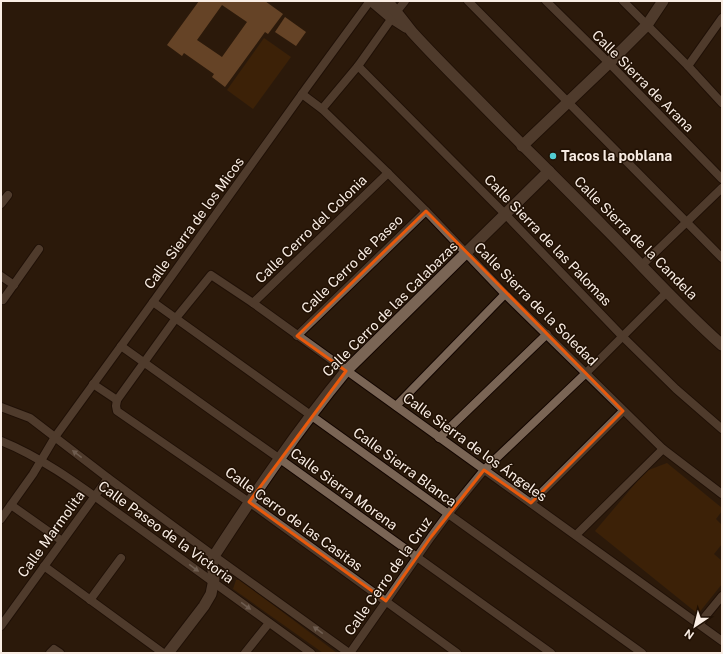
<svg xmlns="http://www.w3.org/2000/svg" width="723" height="654" font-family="'Public Sans',sans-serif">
<rect width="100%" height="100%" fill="#2b1a0b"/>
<!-- green -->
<g fill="#502b04">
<polygon points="264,38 291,57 253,109 227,90"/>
<polygon points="667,463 722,508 722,511 716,519 722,525 722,544 714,554 722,561 722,584 698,614 595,531 646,471"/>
<polygon points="236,580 240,580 337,653 323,653 233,589"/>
</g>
<!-- building -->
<g fill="#ab7648" fill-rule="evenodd">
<path d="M199,1H265L283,14L268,34L265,32L225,87L212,77L214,74L184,53L182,56L167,45ZM222,5L247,22L222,57L197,40Z"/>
<polygon points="285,17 306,32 296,46 275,32"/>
</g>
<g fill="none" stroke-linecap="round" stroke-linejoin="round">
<defs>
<g id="street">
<polyline points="468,1 722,258"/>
<polyline points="546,1 609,63 722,179"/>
<polyline points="623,1 688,66 722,103"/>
<polyline points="358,66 505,214 622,336 676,389 722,429"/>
<polyline points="688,66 722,18"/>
<polyline points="302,94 322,109 388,173 426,211 505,294 663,449 722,494"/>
<polyline points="322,109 358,66 397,11 405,1"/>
<polyline points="1,204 8,195"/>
<polyline points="642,265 722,188"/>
<polyline points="1,276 14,285"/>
<polyline points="3,300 39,249"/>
<polyline points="153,302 642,653"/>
<polyline points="253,303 388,173"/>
<polyline points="297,336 426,211"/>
<polyline points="121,346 212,411 280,459 551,653"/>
<polyline points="93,384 117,400"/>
<polyline points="396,406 505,294"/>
<polyline points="1,407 30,418 108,478 214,556 349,653"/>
<polyline points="439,438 547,334"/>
<path d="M1,441C48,460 88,492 129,521C190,565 250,609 311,653"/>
<polyline points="531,503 623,411"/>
<polyline points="11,505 62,541"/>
<polyline points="1,519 33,474 55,437 153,302 307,87 370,1"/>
<polyline points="576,535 663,449"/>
<polyline points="44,566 163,653"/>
<polyline points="90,600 121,558"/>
<polyline points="699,624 722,596"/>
<polyline points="1,626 108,478"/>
<polyline points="50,653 54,649 60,653"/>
<polyline points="245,653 269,623"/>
<polyline points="350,653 431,537 448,514 484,470 586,373 667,292"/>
<polyline points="457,653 249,502 117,411 116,406 117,400 176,318 211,275 253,303 722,641"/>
</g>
<g id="secondary">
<polyline points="372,1 392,18 406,27"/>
<path d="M387,1C396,11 404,22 412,32C431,53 451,73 471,93C515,138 560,182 604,227C643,266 680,308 722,345"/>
<polyline points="522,146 609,63 647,25 663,1"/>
<path d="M168,653L204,606L211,594L214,579L212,562L214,556C255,493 298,429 346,371L549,171"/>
</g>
</defs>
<!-- street casing -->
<use href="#street" stroke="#120500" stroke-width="10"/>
<!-- secondary casing -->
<use href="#secondary" stroke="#120500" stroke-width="13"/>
<!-- street -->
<use href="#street" stroke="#7a6555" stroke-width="8"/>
<!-- secondary -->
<use href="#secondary" stroke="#7a6555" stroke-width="11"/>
</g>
<!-- one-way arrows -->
<defs><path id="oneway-solid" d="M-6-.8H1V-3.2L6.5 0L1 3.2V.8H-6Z"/></defs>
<g fill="#c0b0a4">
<use href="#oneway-solid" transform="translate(77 454) rotate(-142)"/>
<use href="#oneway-solid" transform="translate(194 568) rotate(36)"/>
<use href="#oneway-solid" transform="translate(246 606) rotate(36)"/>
<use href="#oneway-solid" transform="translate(318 630) rotate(-144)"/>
</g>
<!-- marked area -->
<path d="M0 0H723V654H0ZM426,211L623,411L531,503L484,470L431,537L386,601L249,502L346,371L297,336Z" fill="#2b1a0b" fill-opacity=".55" fill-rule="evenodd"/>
<path fill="none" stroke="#e8590c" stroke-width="3" stroke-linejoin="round" d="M426,211L623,411L531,503L484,470L431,537L386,601L249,502L346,371L297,336Z"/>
<!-- markers -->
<circle fill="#52ccd1" stroke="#211104" stroke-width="1.5" cx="553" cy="156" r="4"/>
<g text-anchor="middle" stroke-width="3" stroke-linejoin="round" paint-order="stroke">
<!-- street labels -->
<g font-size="14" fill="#f9ede4" stroke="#211104">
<text transform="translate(643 81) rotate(45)" y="5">Calle Sierra de Arana</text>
<text transform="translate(194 223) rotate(-54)" y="5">Calle Sierra de los Micos</text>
<text transform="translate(311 229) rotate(-44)" y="5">Calle Cerro del Colonia</text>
<text transform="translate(636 238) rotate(45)" y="5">Calle Sierra de la Candela</text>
<text transform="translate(548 240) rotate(46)" y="5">Calle Sierra de las Palomas</text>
<text transform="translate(352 264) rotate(-44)" y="5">Calle Cerro de Paseo</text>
<text transform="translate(536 304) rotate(45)" y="5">Calle Sierra de la Soledad</text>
<text transform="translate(390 309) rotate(-45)" y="5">Calle Cerro de las Calabazas</text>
<text transform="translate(475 447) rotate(36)" y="5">Calle Sierra de los Ángeles</text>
<text transform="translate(405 467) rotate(36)" y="5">Calle Sierra Blanca</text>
<text transform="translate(344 489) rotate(36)" y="5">Calle Sierra Morena</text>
<text transform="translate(294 519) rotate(36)" y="5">Calle Cerro de las Casitas</text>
<text transform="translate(166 532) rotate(36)" y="5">Calle Paseo de la Victoria</text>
<text transform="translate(51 534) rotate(-54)" y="5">Calle Marmolita</text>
<text transform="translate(388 576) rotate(-55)" y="5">Calle Cerro de la Cruz</text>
</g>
<!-- poi labels -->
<g font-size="14" font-weight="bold" fill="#f9ede4" stroke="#211104" text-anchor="start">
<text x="561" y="161">Tacos la poblana</text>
</g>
</g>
<!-- border -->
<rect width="723" height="654" fill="none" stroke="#f9ede4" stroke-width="4"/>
<!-- north arrow -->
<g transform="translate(695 626) rotate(215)" stroke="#211104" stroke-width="3" paint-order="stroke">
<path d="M0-3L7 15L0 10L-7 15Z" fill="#f9ede4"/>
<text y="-6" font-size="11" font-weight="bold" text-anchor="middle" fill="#f9ede4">N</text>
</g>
</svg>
